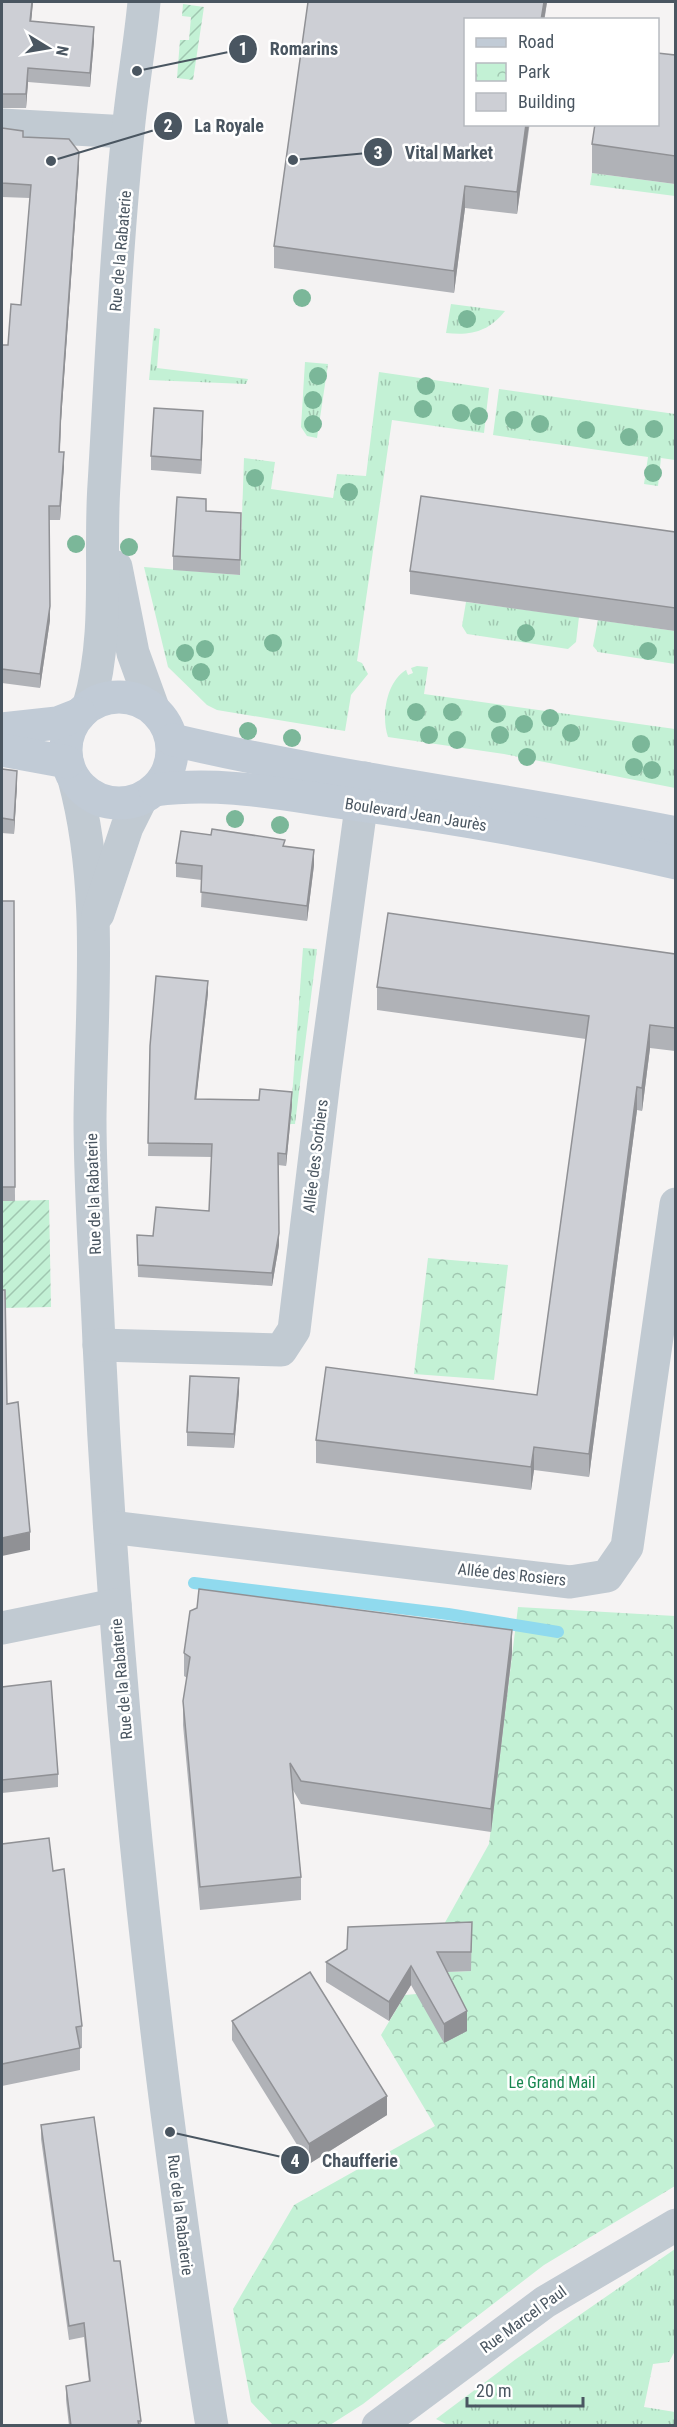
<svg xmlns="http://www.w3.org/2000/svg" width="677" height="2427" font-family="'Roboto Condensed',sans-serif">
<defs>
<pattern id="grass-tufts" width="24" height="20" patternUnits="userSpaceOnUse" patternTransform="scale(1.5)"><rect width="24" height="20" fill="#c3f1d5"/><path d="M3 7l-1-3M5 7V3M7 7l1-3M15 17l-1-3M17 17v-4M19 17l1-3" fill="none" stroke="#a0c6b0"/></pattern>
<pattern id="park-crowns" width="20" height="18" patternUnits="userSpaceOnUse" patternTransform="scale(1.5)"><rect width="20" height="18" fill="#c3f1d5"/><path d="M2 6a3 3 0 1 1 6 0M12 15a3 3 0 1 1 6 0" fill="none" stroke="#a0c6b0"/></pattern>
<pattern id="garden-furrows" width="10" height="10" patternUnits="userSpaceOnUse" patternTransform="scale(1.5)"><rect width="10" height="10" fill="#c3f1d5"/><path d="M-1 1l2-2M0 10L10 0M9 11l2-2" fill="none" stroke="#a0c6b0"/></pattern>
</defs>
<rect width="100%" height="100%" fill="#f5f3f3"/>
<!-- grass -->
<g fill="url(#grass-tufts)">
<polygon points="592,173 675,184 675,196 590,185"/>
<path d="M451,304L505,311C489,331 472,336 446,333Z"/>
<polygon points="154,328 160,329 157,368 248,379 246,384 149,380"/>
<polygon points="305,362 328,364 317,438 307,436 301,427"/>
<polygon points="379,372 489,388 484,433 392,420 357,661 362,663 368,674 351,695 345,731 217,710 207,705 168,667 144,567 240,575 244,458 275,462 271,489 333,498 337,474 366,476"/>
<polygon points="499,389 675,414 675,460 661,458 658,486 644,484 648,457 493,435"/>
<polygon points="466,602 579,617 576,642 568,649 467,634 462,626"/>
<polygon points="598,620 675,631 675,664 598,652 593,646"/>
<path d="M417,666L428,667L424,694L675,729V788L504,754L388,737C381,717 386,682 406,670L408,675L413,673L411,668Z"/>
<polygon points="303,948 317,949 295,1124 290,1124"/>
<polygon points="675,2249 675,2351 669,2362 653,2364 644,2407 675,2412 675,2425 450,2426 436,2419 516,2359"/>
</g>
<!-- park -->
<g fill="url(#park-crowns)">
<polygon points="428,1258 508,1265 494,1380 414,1374"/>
<polygon points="518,1607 675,1616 675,2186 544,2265 363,2404 330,2425 273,2425 251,2402 233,2309 294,2205 435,2126 381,2035 405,1995 416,1994 446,1972 471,1971 438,1935 489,1844"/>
</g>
<!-- garden -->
<g fill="url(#garden-furrows)">
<polygon points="183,4 204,7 193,80 177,78 180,40 189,40 191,17 182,16"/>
<polygon points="49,1200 51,1307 2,1308 2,1201"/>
</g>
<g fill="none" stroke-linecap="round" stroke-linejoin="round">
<!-- stream -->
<polyline stroke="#90daee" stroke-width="12" points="194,1583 448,1614 558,1632"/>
<!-- minor -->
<g stroke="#c1cad2" stroke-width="33">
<polyline points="2,125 128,132"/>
<polyline points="116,567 133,653 153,708"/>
<path d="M89,705C110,634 99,558 104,485C111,367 116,249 128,132C132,88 140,45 144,2"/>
<path d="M74,779C104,889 91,1006 90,1119C90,1193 96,1268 99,1343C111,1597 134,1852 166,2105C180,2212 194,2319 212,2426"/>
<polyline points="98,914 127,827 141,799"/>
<polyline points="99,1345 281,1350 294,1330 325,1072 365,778"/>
<polyline points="110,1527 570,1582 607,1576 627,1547 676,1204"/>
<polyline points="2,1628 115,1605"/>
<polyline points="378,2426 545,2302 676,2225"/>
</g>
<!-- secondary -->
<g stroke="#c1cbd6" stroke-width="33">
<circle cx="119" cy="750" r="53"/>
<polyline points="2,729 57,723 80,714"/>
<path d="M173,740C339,779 508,799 676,833"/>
<polyline points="2,750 67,762"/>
<path d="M155,790C219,781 281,794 345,803C456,818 566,837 676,863"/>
</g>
</g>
<!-- trees -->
<g fill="#7bb799">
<circle cx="302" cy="298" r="9"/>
<circle cx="467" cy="319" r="9"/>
<circle cx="318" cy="376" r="9"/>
<circle cx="426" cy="386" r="9"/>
<circle cx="313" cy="400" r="9"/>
<circle cx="423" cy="409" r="9"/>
<circle cx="461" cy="413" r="9"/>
<circle cx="479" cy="416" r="9"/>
<circle cx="514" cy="420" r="9"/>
<circle cx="313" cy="424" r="9"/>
<circle cx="540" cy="424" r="9"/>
<circle cx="654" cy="429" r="9"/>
<circle cx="586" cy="430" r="9"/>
<circle cx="629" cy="437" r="9"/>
<circle cx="653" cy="473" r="9"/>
<circle cx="255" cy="478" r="9"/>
<circle cx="349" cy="492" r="9"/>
<circle cx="76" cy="544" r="9"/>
<circle cx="129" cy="547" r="9"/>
<circle cx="526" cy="633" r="9"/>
<circle cx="273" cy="643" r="9"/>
<circle cx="205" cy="649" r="9"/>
<circle cx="648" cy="651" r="9"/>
<circle cx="185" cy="653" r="9"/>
<circle cx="201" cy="672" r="9"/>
<circle cx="416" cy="712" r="9"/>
<circle cx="452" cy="712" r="9"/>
<circle cx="497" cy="714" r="9"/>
<circle cx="550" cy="718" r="9"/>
<circle cx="524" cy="724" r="9"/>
<circle cx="248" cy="731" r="9"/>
<circle cx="571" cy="733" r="9"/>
<circle cx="429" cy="735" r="9"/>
<circle cx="500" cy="735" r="9"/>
<circle cx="292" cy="738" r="9"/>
<circle cx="457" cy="740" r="9"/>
<circle cx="641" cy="744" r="9"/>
<circle cx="527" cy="757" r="9"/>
<circle cx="634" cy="767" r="9"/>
<circle cx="652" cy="770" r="9"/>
<circle cx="235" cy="819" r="9"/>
<circle cx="280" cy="825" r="9"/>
</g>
<!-- wall -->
<g fill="#b0b2b7">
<polygon points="2,2 33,2 31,21 94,41 90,87 28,82 26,108 2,108"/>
<polygon points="308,2 547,2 517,214 465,208 454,293 274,268 274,246"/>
<polygon points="675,55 675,184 592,173 592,144"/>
<polygon points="2,128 23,137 79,166 61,421 60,452 64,466 60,520 49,520 50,620 40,688 2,683 2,345 8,345 21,305 30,198 2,197"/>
<polygon points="203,425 201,474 151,470 151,456"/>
<polygon points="206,511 241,528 240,575 173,570 173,556"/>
<polygon points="675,532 675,631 410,594 410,571"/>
<polygon points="2,769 17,785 14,834 2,833"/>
<polygon points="285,846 314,865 307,921 201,907 202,880 176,877 176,863"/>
<polygon points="2,901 14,901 15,1201 2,1201"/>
<polygon points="675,954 675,1051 650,1048 642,1111 637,1110 589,1477 534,1470 531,1490 316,1463 316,1440 537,1395 586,1039 377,1010 377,987"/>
<polygon points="208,993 196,1099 292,1105 286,1166 278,1165 279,1245 272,1286 138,1277 137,1235 153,1236 209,1211 212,1157 148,1156 150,1046"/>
<polygon points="239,1392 234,1448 187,1446 187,1432"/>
<polygon points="184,1653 512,1653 491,1832 301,1804 293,1790 301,1877 301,1900 200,1910 183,1725 183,1701 187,1678 184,1676"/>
<polygon points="2,1687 58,1774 58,1787 2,1793"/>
<polygon points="2,1844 53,1871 82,2026 82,2048 80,2048 80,2070 2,2086"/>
<polygon points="472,1922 471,1971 447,1972 467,2031 444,2043 411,1985 389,2021 326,1982 326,1962"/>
<polygon points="232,2021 387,2115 309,2164 232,2040"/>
<polygon points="41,2125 114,2261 141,2421 141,2426 69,2426 66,2400 66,2386 89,2382 84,2337 69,2340 41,2139"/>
</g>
<!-- shaded-wall -->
<g fill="#909195">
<polygon points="32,2 33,2 30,35 30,21"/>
<polygon points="544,2 547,2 544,20 541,20"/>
<polygon points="94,27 94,41 90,87 90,73"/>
<polygon points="28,68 28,82 26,108 26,94"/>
<polygon points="526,124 529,124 517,214 517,192"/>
<polygon points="79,152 79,166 61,421 59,466 61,407"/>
<polygon points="465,186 465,208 454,293 454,271"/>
<polygon points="203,411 203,425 201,474 201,460"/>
<polygon points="64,452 64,466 60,520 60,506"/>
<polygon points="50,606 50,620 40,688 40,674"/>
<polygon points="17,771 17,785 14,834 14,820"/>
<polygon points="314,850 314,865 307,921 307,906"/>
<polygon points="208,981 208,993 195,1111 195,1099"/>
<polygon points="650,1025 650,1048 642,1111 642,1088"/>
<polygon points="637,1087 637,1110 589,1477 589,1454"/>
<polygon points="292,1092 292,1105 286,1166 286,1154"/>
<polygon points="279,1233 279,1245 272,1286 272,1273"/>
<polygon points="239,1378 239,1392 234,1448 234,1434"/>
<polygon points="534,1447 534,1470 531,1490 531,1467"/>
<polygon points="30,1532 30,1550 2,1556 2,1538"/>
<polygon points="512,1630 512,1653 491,1832 491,1809"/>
<polygon points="411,1966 411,1985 389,2021 389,2002"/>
<polygon points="467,2011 467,2031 444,2043 444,2024"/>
<polygon points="387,2096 387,2115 309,2164 309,2144"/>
</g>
<!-- building -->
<g fill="#cdcfd5" stroke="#909195" stroke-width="1.5">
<polygon points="2,2 32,2 30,21 94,27 90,73 28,68 26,94 2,94"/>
<polygon points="308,2 544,2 541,20 465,20 465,124 526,124 517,192 465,186 454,271 274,246"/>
<polygon points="657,53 675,55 675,156 592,144 595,124 657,124"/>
<polygon points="2,128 23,131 23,137 69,139 79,152 61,407 59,452 64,452 60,506 49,506 50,606 40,674 2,669 2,345 8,345 11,304 21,305 31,185 2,183"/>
<polygon points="154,408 203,411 201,460 151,456"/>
<polygon points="421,496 675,532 675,608 410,571"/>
<polygon points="177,497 206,499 206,511 241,513 240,560 173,556"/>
<polygon points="2,769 17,771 14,820 2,818"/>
<polygon points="212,829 285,840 283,846 314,850 307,906 201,892 202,866 176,863 181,831 211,835"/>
<polygon points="2,901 14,901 15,1187 2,1187"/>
<polygon points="388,913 675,954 675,1028 650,1025 642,1088 637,1087 589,1454 534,1447 531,1467 316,1440 326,1367 537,1395 589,1016 377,987"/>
<polygon points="156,976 208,981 195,1099 259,1100 260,1089 292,1092 286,1154 278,1153 279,1233 272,1273 138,1265 137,1235 153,1236 156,1207 209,1211 212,1144 148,1143 150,1046"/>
<polygon points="2,1290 5,1290 7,1404 18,1402 30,1532 2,1538"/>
<polygon points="190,1376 239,1378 234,1434 187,1432"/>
<polygon points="199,1589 512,1630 491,1809 301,1781 290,1763 301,1877 200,1887 183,1701 190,1657 184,1653 190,1611 197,1608"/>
<polygon points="51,1681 58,1774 2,1780 2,1687"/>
<polygon points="49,1838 53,1871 64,1869 82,2026 76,2027 80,2048 2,2064 2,1844"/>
<polygon points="472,1922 471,1952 437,1952 467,2011 444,2024 411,1966 389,2002 326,1962 347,1949 348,1927"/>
<polygon points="310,1972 387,2096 309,2144 232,2021"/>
<polygon points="94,2117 114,2261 120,2261 141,2421 138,2421 139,2426 71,2426 66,2386 90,2381 84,2323 69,2326 41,2125"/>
</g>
<g text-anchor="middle" stroke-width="5" stroke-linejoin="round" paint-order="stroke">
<!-- street labels -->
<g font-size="16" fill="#4a5661" stroke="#fff">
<text transform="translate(120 251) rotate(-85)" y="6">Rue de la Rabaterie</text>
<text transform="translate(416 814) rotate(9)" y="6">Boulevard Jean Jaurès</text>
<text transform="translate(315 1156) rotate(-83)" y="6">Allée des Sorbiers</text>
<text transform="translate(93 1194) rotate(-92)" y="6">Rue de la Rabaterie</text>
<text transform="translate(512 1574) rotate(6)" y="6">Allée des Rosiers</text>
<text transform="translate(121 1679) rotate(-95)" y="6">Rue de la Rabaterie</text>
<text transform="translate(181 2215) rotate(83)" y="6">Rue de la Rabaterie</text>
<text transform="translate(523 2319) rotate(-36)" y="6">Rue Marcel Paul</text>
</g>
<!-- park labels -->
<g font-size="16" fill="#17864f" stroke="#fff">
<text x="552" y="2088">Le Grand Mail</text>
</g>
</g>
<!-- callouts -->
<path fill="none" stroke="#4a5661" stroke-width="2" d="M137 71L243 49M51 161L168 126M293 160L378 152M170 2132L295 2160"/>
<g fill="#4a5661" stroke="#fff" stroke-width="2">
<circle cx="137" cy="71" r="6"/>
<circle cx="51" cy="161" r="6"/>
<circle cx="293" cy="160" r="6"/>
<circle cx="170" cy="2132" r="6"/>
<circle cx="243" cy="49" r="15"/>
<circle cx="168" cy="126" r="15"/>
<circle cx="378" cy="152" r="15"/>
<circle cx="295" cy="2160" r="15"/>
</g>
<g font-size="18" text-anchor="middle" font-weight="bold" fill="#fff">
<text x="243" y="55">1</text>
<text x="168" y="132">2</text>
<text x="378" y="159">3</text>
<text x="295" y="2167">4</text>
</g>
<g font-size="18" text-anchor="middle" font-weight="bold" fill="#4a5661" stroke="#fff" stroke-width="5" stroke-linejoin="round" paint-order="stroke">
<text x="304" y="55">Romarins</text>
<text x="229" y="132">La Royale</text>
<text x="449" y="159">Vital Market</text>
<text x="360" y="2167">Chaufferie</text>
</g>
<!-- border -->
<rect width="677" height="2427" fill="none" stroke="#4a5661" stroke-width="6"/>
<!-- legend -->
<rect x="464" y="18" width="195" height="108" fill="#ffffff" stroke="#b7bbc0" stroke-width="1.5"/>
<rect x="476" y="38" width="30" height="9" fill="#c1cbd6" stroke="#b7bbc0" stroke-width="1.5"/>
<text x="518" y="48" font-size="18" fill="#4a5661">Road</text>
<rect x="476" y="63" width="30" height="18" fill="url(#park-crowns)" stroke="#b7bbc0" stroke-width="1.5"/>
<text x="518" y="78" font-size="18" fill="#4a5661">Park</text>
<rect x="476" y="93" width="30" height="18" fill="#cdcfd5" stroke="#b7bbc0" stroke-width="1.5"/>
<text x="518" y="108" font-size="18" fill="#4a5661">Building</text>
<!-- north arrow -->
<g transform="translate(48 48) rotate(101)" stroke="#ffffff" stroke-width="4.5" paint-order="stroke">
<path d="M0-4.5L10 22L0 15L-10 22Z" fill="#4a5661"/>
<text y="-9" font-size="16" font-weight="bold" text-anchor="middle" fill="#4a5661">N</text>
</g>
<!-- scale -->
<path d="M467 2397v9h116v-9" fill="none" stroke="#4a5661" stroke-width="3"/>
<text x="476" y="2397" font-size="18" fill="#4a5661" stroke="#ffffff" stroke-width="4.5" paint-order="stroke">20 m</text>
</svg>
